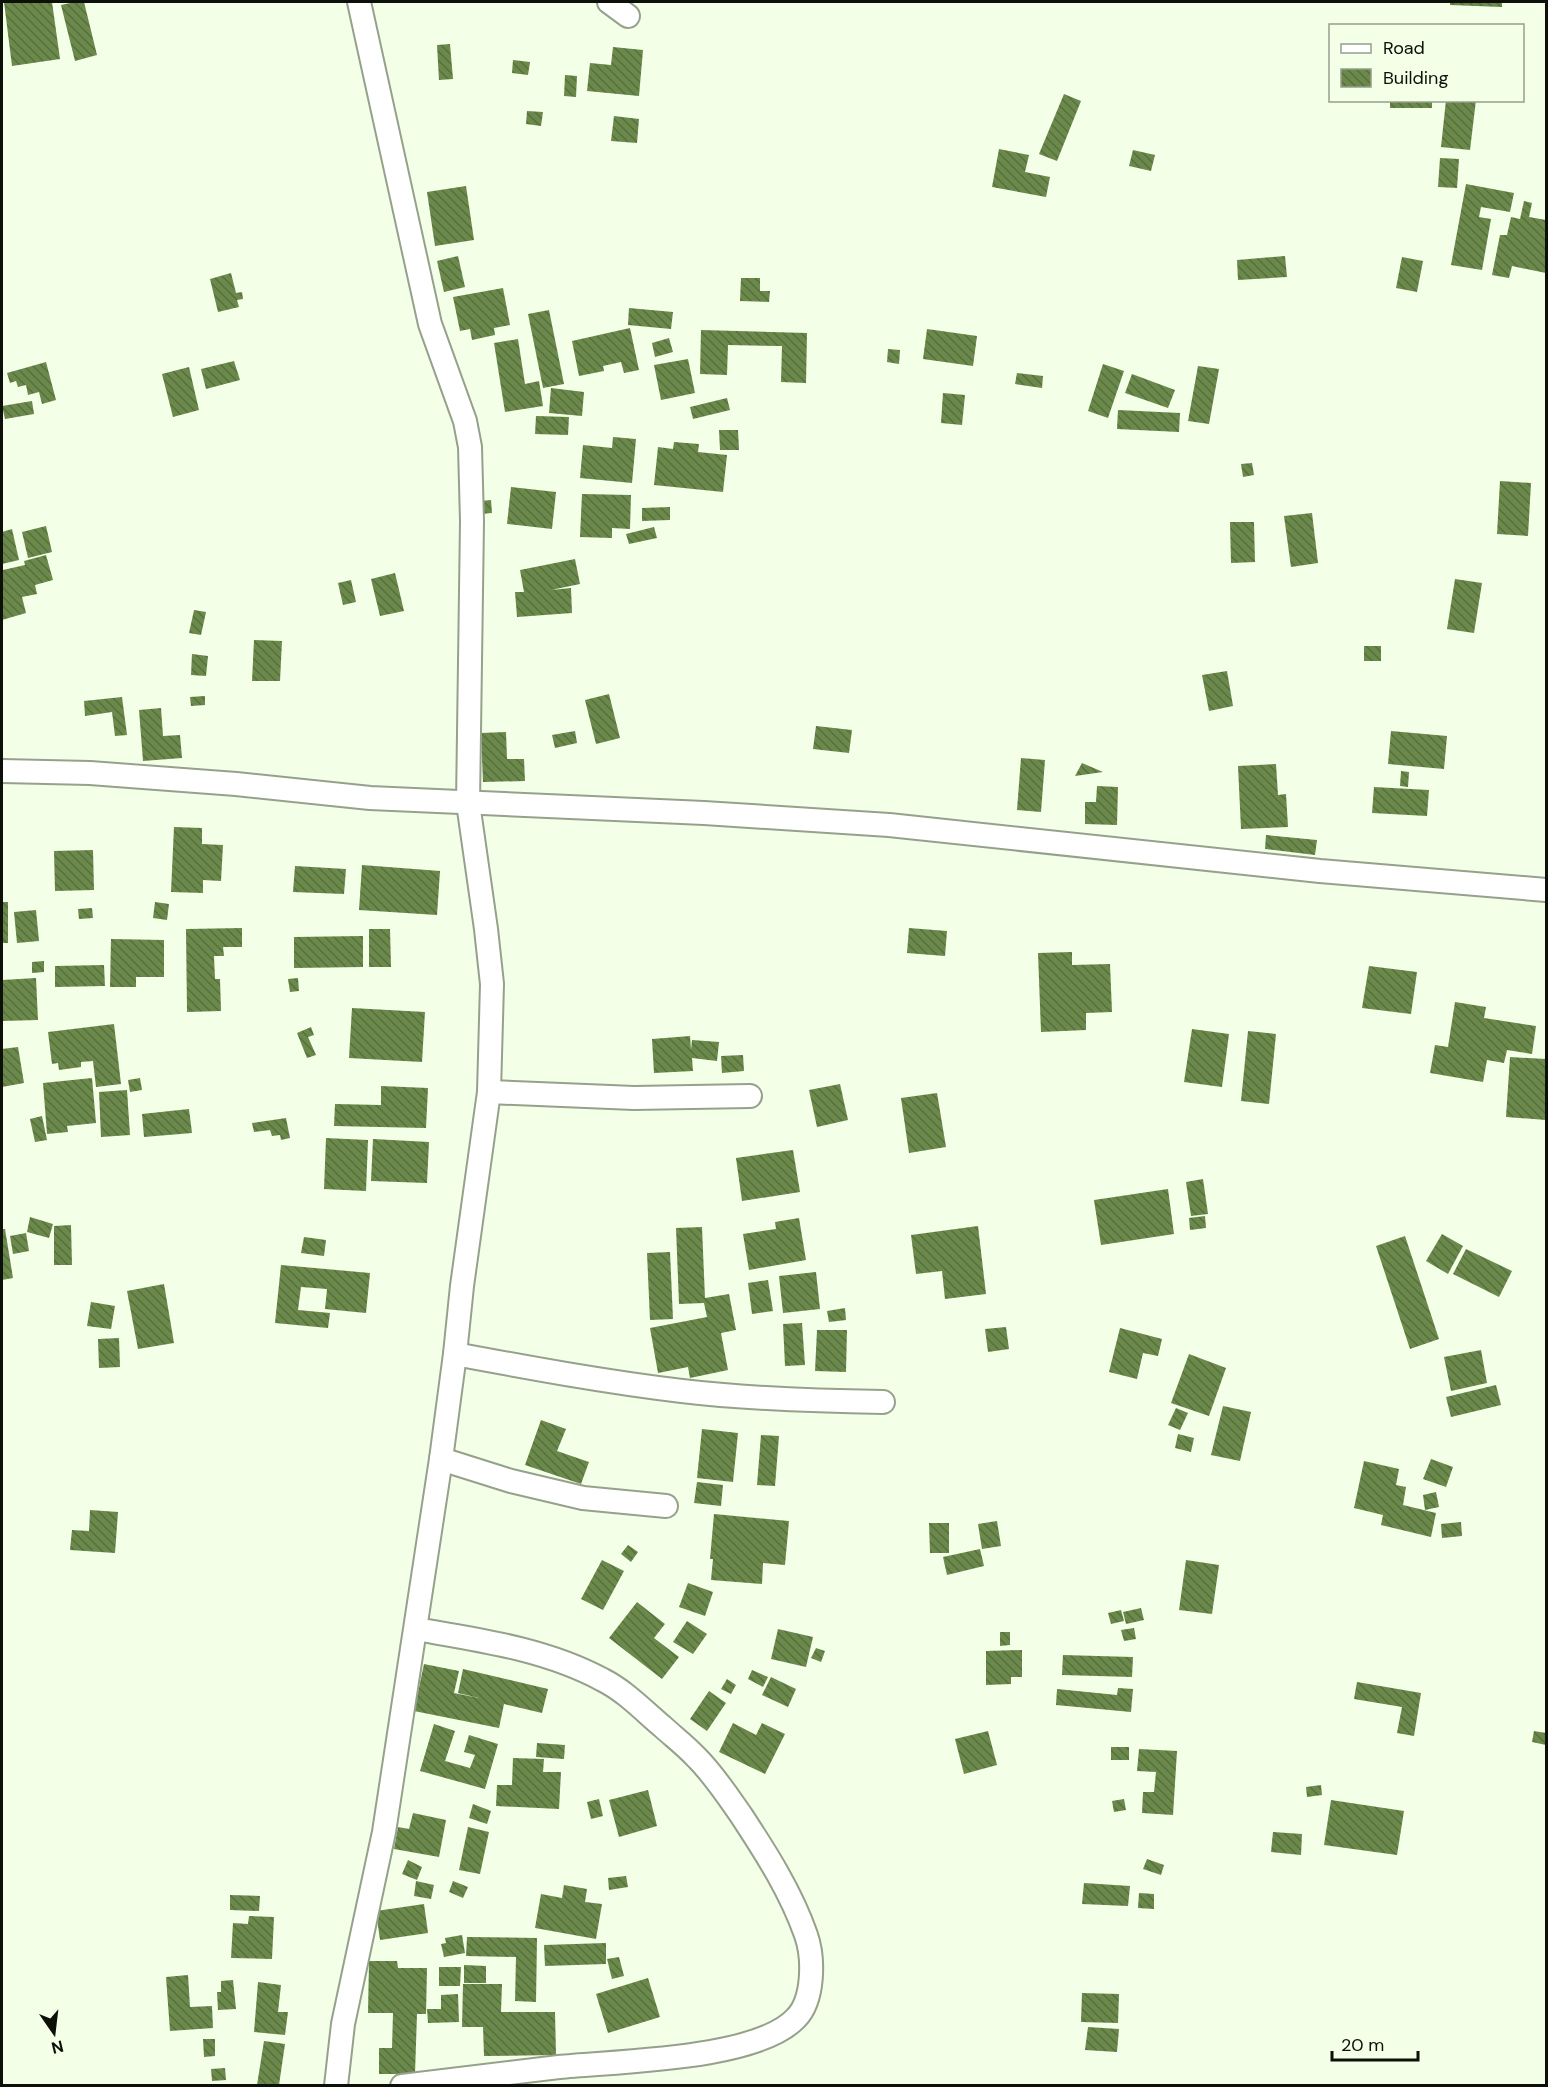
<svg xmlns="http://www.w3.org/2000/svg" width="1548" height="2087" font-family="'DM Sans',sans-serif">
<defs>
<pattern id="building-back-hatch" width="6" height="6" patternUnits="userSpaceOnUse" patternTransform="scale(1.5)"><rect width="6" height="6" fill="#6c894c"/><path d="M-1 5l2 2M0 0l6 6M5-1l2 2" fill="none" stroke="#576f3d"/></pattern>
</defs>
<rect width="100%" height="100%" fill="#f3ffe7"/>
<!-- building -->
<g fill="url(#building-back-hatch)">
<polygon points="4,2 52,2 60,59 12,66"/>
<polygon points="75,2 84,2 97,55 75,61 61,5"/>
<polygon points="1450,2 1502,2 1502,7 1450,5"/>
<polygon points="450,44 453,79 439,80 437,45"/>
<polygon points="613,47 643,50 639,96 587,91 590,63 611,65"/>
<polygon points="513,60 530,62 528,75 512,73"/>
<polygon points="565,75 577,76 576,97 564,96"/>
<polygon points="1064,94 1081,101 1057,161 1039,154"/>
<rect x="1390" y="100" width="42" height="8"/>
<polygon points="1446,100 1476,100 1470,150 1441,147"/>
<polygon points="527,111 543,112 541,126 526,124"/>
<polygon points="614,116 639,119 637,143 611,141"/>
<polygon points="999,149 1029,155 1025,172 1050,177 1046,197 992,187"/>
<polygon points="1133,150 1155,155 1151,171 1129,166"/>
<polygon points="1440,158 1459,159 1457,188 1438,187"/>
<polygon points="1466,184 1514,193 1510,212 1481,207 1479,217 1491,219 1482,270 1451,265"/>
<polygon points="466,186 474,240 435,246 427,192"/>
<polygon points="1524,201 1532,203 1529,217 1546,220 1546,273 1512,266 1509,278 1492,275 1500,235 1507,235 1511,217 1520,219"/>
<polygon points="458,256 465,287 444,292 437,261"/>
<polygon points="1285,256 1287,277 1238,280 1237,260"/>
<polygon points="1402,257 1423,261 1417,292 1396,288"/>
<polygon points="231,273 236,293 242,292 243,299 237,300 239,307 218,312 210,279"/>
<polygon points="741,278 760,278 760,291 770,291 769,302 740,301"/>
<polygon points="503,288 510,325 494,328 495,335 472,340 470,329 460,331 453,297"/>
<polygon points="629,308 673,312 671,329 628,325"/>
<polygon points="549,310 564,384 543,388 528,314"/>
<polygon points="630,328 639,370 624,373 621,362 603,366 604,371 579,376 572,341"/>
<polygon points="927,329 977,336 973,366 923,359"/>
<polygon points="701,330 807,333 806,383 781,382 782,346 728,345 727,375 700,374"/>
<polygon points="669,338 673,352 655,357 652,343"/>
<polygon points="518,339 525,384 539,381 543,406 505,412 494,343"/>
<polygon points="888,349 900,350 899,364 887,362"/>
<polygon points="688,359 695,393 661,400 654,365"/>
<polygon points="234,361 240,380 206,389 201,369"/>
<polygon points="46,362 56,400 42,404 39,392 28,395 26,385 18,387 16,381 10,383 7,373"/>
<polygon points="1103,364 1124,371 1108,418 1088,411"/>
<polygon points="1198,366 1219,369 1209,424 1188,421"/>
<polygon points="189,367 199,410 173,417 162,374"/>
<polygon points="1017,373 1043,376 1042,388 1015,384"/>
<polygon points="1132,374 1175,390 1168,408 1125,393"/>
<polygon points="551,388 584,392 582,416 549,413"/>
<polygon points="943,393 965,395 962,425 941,423"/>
<polygon points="727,398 730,410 693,419 690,407"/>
<polygon points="32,401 34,414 5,419 2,406"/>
<polygon points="1118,410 1180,413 1179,432 1117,429"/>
<polygon points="536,416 569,417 568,435 535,434"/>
<polygon points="719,430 738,430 739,450 720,450"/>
<polygon points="613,437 636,439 632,483 580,478 583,445 612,448"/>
<polygon points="674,442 699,444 698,452 727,455 723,492 654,485 658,447 673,449"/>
<polygon points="1252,463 1254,475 1243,477 1241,464"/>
<polygon points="1500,481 1531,483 1528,536 1497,534"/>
<polygon points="511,487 556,492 552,529 507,524"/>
<polygon points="582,494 631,495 630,529 612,528 612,538 580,537"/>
<polygon points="491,500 492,513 481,514 480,501"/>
<polygon points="670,507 670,520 642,521 642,508"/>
<polygon points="1312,513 1318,563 1291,567 1284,516"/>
<polygon points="1230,522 1254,522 1255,562 1231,563"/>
<polygon points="46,526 52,552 28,558 22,532"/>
<polygon points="654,527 657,538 629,544 626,534"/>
<polygon points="12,529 19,560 2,564 2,532"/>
<polygon points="46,555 53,580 35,585 37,594 22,597 26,613 2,620 3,570 25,565 24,561"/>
<polygon points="575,559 580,584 551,590 571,588 572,613 517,617 515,592 524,592 520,570"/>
<polygon points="395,573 404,611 380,616 371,579"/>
<polygon points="1455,579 1482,583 1474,633 1447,629"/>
<polygon points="351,580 356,602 343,605 338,583"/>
<polygon points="194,610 206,612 201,635 189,633"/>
<polygon points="254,640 282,641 280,681 252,681"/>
<rect x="1364" y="646" width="17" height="15"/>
<polygon points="192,654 208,656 206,676 191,675"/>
<polygon points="1227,671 1233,706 1209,711 1202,675"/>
<polygon points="609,694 620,738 596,744 585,700"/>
<polygon points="205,696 205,705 191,706 190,697"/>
<polygon points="122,697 127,735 115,736 112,712 85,716 84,701"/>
<polygon points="161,708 163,736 180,735 182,758 143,761 139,710"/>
<polygon points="816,726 852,730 849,753 813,749"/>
<polygon points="575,731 577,743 555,748 552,735"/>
<polygon points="1391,731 1447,736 1444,769 1388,764"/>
<polygon points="506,732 507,759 524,759 525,781 483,782 481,733"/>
<polygon points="1021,758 1045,760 1041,812 1017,810"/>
<polygon points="1082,763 1103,772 1075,776"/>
<polygon points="1276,764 1278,795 1286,794 1288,827 1241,829 1238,766"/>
<polygon points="1401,771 1409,772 1408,787 1400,786"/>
<polygon points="1097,786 1118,787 1117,825 1085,824 1085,802 1096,802"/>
<polygon points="1374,787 1429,790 1427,816 1372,813"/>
<polygon points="174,827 202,828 202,844 223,845 221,881 203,880 203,893 171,892"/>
<polygon points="1266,835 1317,840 1315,855 1265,849"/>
<polygon points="93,850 94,890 55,891 54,851"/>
<polygon points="362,865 440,871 437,915 359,910"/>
<polygon points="295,866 346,869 344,894 293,892"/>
<rect x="2" y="902" width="6" height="41"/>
<polygon points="155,902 169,904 167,920 153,918"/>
<polygon points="92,908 93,918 79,919 78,909"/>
<polygon points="36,910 39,941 17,943 14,912"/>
<polygon points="242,928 242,947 223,947 224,956 214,956 215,979 220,979 221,1011 187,1012 186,929"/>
<polygon points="909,928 947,931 945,956 907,953"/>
<polygon points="369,929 390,929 391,967 369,967"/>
<polygon points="363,936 363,967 294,968 294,937"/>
<polygon points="111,939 164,940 164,977 136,977 136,987 110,987"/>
<polygon points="1072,952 1072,965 1110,964 1112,1012 1086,1013 1086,1030 1041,1032 1038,953"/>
<polygon points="44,961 44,972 32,973 32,962"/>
<polygon points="104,965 105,986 55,987 55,966"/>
<polygon points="1369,966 1417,972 1411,1014 1362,1008"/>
<polygon points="36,978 38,1020 2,1021 2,980"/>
<polygon points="298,978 299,991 290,992 288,979"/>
<polygon points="1455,1002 1486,1007 1484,1018 1536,1026 1532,1054 1507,1050 1504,1063 1487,1060 1483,1082 1430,1073 1435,1045 1448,1047"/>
<polygon points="352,1008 425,1012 422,1062 349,1058"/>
<polygon points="114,1024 121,1084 96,1087 93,1061 81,1062 81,1067 59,1070 58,1063 52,1064 48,1032"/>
<polygon points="311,1027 314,1035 308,1037 316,1055 307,1058 297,1033"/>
<polygon points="1192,1029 1229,1034 1222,1087 1184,1082"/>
<polygon points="1248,1031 1276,1034 1269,1104 1241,1101"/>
<polygon points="690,1036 691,1050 692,1040 719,1042 717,1061 692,1058 693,1071 654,1073 652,1039"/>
<polygon points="18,1047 24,1083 2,1087 2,1049"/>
<polygon points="743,1055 744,1071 722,1073 721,1056"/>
<polygon points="1510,1057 1546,1059 1546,1120 1506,1117"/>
<polygon points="92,1078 96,1123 67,1126 68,1132 47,1134 43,1083"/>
<polygon points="140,1078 142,1090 130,1092 128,1080"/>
<polygon points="840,1084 848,1120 817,1127 809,1090"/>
<polygon points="381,1086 428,1088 426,1128 334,1126 335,1104 381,1105"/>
<polygon points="127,1090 130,1135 101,1137 99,1092"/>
<polygon points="937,1093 946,1147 909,1153 901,1098"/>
<polygon points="189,1109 192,1133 144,1137 142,1114"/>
<polygon points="42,1116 47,1140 35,1142 30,1119"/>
<polygon points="286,1118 290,1138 281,1140 280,1135 272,1136 270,1130 254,1132 252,1123"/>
<polygon points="326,1138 368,1140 366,1191 324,1189"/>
<polygon points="373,1139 429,1142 427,1183 371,1181"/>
<polygon points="793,1150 800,1192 742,1201 736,1158"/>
<polygon points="1203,1179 1208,1214 1191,1216 1186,1182"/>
<polygon points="1168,1189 1174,1234 1101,1245 1094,1200"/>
<polygon points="1205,1216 1206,1228 1190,1230 1189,1218"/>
<polygon points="30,1217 53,1224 49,1238 27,1232"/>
<polygon points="799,1218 806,1260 749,1270 743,1234 776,1229 775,1222"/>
<polygon points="71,1225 72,1265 54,1265 54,1226"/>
<polygon points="978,1226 986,1294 945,1299 942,1271 916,1274 911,1235"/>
<polygon points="702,1227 705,1298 729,1294 736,1330 721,1333 728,1370 690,1378 688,1367 658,1373 650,1328 707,1317 704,1303 679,1304 676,1228"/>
<polygon points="2,1229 5,1229 13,1278 2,1280"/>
<polygon points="26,1233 29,1251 13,1254 10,1236"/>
<polygon points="1442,1234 1463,1246 1448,1274 1426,1261"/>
<polygon points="1405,1236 1439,1339 1410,1349 1376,1246"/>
<polygon points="304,1237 326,1240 324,1256 301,1253"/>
<polygon points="1466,1249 1512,1271 1499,1297 1453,1274"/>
<polygon points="670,1252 673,1319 650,1320 647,1253"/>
<polygon points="281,1265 370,1273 366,1313 325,1309 327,1289 301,1287 298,1310 330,1313 328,1328 275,1323"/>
<polygon points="816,1272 820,1309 783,1313 779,1276"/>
<polygon points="768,1280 773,1311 752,1314 748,1283"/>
<polygon points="164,1284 174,1343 138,1349 127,1291"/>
<polygon points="91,1302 115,1306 111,1329 87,1326"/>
<polygon points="845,1308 846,1320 829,1322 827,1311"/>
<polygon points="802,1323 805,1365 785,1366 783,1324"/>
<polygon points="1006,1327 1009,1349 988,1352 985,1329"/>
<polygon points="1120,1328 1162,1339 1158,1356 1143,1353 1137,1379 1109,1372"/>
<polygon points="817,1330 847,1330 846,1372 815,1371"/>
<polygon points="119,1338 120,1367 99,1368 98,1339"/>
<polygon points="1481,1350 1487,1383 1451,1391 1444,1357"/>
<polygon points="1189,1354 1226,1368 1209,1416 1171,1403"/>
<polygon points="1496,1385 1501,1405 1451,1417 1446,1397"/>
<polygon points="1223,1406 1251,1412 1240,1461 1211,1455"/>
<polygon points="1176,1408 1188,1413 1180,1430 1168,1425"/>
<polygon points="541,1420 566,1429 557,1451 589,1462 581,1484 525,1465"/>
<polygon points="702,1429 738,1433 733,1482 697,1478"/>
<polygon points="1178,1434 1194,1438 1191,1452 1175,1448"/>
<polygon points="761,1435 779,1436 775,1486 757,1485"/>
<polygon points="1431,1459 1453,1467 1446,1487 1423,1479"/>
<polygon points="1364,1461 1399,1469 1396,1485 1406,1487 1403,1505 1436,1513 1431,1537 1381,1525 1383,1515 1354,1508"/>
<polygon points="697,1482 723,1485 721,1506 694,1503"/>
<polygon points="1436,1492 1439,1507 1425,1510 1423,1495"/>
<polygon points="90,1510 118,1512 115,1553 70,1550 72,1530 89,1531"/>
<polygon points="714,1514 789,1521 785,1565 763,1563 762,1584 711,1580 713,1559 710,1559"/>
<polygon points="997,1521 1001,1546 982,1549 978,1524"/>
<polygon points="1461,1522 1462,1536 1442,1538 1441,1524"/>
<polygon points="929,1523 949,1523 949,1553 930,1553"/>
<polygon points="628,1545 638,1552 631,1562 621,1554"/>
<polygon points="980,1549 984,1566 947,1575 943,1557"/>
<polygon points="602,1560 624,1571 603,1610 581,1599"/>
<polygon points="1186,1560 1219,1565 1212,1614 1179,1610"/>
<polygon points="688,1583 713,1592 705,1616 679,1607"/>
<polygon points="637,1602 665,1624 654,1638 679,1657 662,1679 609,1638"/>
<polygon points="1141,1608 1144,1620 1126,1624 1123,1612"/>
<polygon points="1121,1610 1124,1621 1111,1624 1108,1613"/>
<polygon points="687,1621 707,1634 693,1654 673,1642"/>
<polygon points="1134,1628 1136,1639 1124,1641 1121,1630"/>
<polygon points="778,1629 813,1637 806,1667 771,1659"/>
<polygon points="1000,1632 1010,1632 1010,1645 1000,1646"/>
<polygon points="816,1648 825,1651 821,1662 811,1658"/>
<polygon points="1022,1650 1022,1677 1011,1677 1011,1684 986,1685 986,1651"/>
<polygon points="1063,1655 1133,1657 1132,1677 1062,1675"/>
<polygon points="424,1664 459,1671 454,1693 479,1698 458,1693 463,1669 548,1689 542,1713 504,1704 499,1728 414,1711"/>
<polygon points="752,1670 768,1677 763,1687 748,1679"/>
<polygon points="771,1677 796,1689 788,1707 762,1695"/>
<polygon points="727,1679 736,1685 731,1694 721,1689"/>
<polygon points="1357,1682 1421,1693 1414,1736 1397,1733 1402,1707 1354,1699"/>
<polygon points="1118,1688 1133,1689 1131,1712 1056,1705 1057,1689 1117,1695"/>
<polygon points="709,1691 726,1703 707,1731 690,1719"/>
<polygon points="733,1723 756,1735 762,1723 785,1734 765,1774 719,1752"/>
<polygon points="434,1724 455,1731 445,1761 470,1768 475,1755 464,1752 469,1735 498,1744 485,1789 420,1771"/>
<polygon points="988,1731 997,1765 964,1774 955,1739"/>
<polygon points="1534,1731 1546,1733 1546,1745 1532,1742"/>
<polygon points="537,1743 565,1745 564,1759 536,1757"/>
<rect x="1111" y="1747" width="18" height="13"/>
<polygon points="1139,1749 1177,1751 1173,1815 1142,1813 1143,1792 1154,1792 1156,1772 1137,1771"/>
<polygon points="513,1758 544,1759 543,1772 561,1772 559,1809 496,1806 497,1785 512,1785"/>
<polygon points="1321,1785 1322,1795 1307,1797 1306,1787"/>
<polygon points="648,1790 657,1826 619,1837 609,1800"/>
<polygon points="599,1799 603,1816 591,1819 587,1802"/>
<polygon points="1124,1799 1126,1810 1114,1812 1112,1801"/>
<polygon points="1331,1800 1404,1811 1397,1855 1324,1845"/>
<polygon points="473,1804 491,1811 487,1824 469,1818"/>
<polygon points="413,1813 446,1820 439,1857 394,1849 398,1827 409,1829"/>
<polygon points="468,1827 489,1832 480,1874 459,1870"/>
<polygon points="1273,1832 1302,1834 1301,1855 1271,1852"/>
<polygon points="1147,1859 1164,1865 1161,1875 1143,1869"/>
<polygon points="408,1860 422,1867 417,1880 402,1874"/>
<polygon points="626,1876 628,1887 609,1890 608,1878"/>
<polygon points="416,1881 434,1885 431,1899 414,1896"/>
<polygon points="453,1881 468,1887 463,1898 449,1892"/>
<polygon points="1084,1883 1130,1886 1128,1906 1082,1904"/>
<polygon points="564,1885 587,1889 585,1902 602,1904 596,1939 535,1928 541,1894 562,1898"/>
<polygon points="1139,1893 1154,1894 1154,1909 1138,1908"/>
<polygon points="230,1895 260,1896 259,1911 230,1910"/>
<polygon points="424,1904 428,1933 380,1940 376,1911"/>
<polygon points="249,1916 274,1917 272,1959 231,1958 233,1923 248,1924"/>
<polygon points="462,1935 465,1953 444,1957 441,1944 446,1943 445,1938"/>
<polygon points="467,1937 537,1938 536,2002 515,2001 516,1957 466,1956"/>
<polygon points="606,1943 606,1964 545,1966 544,1945"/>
<polygon points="619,1957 624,1976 612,1979 607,1959"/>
<polygon points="369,1961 397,1961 398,1968 427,1968 426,2014 417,2014 415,2074 379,2074 379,2048 392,2048 393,2013 368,2013"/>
<polygon points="464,1965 486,1966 486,1983 464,1983"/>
<polygon points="439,1967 461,1967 460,1986 439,1986"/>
<polygon points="188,1975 190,2007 212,2006 213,2028 170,2031 166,1977"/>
<polygon points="648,1978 660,2017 608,2033 596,1994"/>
<polygon points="233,1980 236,2009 218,2010 217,1992 221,1992 221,1981"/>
<polygon points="258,1982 281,1985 278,2012 288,2012 285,2035 254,2032"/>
<polygon points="463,1984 502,1984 501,2012 555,2012 556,2055 484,2056 483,2027 462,2027"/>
<polygon points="1082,1993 1119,1994 1118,2023 1081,2022"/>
<polygon points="458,1994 459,2022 428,2023 427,2009 441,2009 441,1995"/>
<polygon points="1088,2027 1119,2029 1117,2052 1085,2050"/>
<polygon points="203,2039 215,2039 215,2056 204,2057"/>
<polygon points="264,2041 285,2044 279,2085 257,2085"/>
<polygon points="225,2068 226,2080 212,2081 211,2069"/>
</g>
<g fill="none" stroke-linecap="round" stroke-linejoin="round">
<defs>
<g id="minor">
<polyline points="609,2 628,16"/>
<polyline points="2,771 90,773 236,784 370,798 704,813 889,825 1320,871 1546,890"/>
<polyline points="489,1092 634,1098 750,1096"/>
<path d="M455,1354C530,1368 606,1382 682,1391C749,1399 816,1401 883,1402"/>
<polyline points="441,1459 511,1481 583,1498 666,1506"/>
<polyline points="336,2086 343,2024 384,1832 441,1459 455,1354 462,1286 489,1092 492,984 486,929 468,803 472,521 470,447 465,421 430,324 359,2"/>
<path d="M402,2086C455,2080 507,2073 559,2067C617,2061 757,2060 796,2018C814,2000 814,1958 806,1935C791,1892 766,1853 741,1815C727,1795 714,1775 697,1758C687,1747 674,1737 663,1727C644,1711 625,1691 603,1680C546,1649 479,1640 416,1629"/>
</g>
</defs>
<!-- minor casing -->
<use href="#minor" stroke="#96a18c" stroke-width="26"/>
<!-- minor -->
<use href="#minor" stroke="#fff" stroke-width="22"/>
</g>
<!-- border -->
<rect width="1548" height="2087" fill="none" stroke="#0c1008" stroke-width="6"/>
<!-- legend -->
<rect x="1329" y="24" width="195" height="78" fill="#f3ffe7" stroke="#979f8e" stroke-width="1.5"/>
<rect x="1341" y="44" width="30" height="9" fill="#ffffff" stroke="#979f8e" stroke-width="1.5"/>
<text x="1383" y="54" font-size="18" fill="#0c1008">Road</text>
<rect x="1341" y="69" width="30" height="18" fill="url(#building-back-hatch)" stroke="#979f8e" stroke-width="1.5"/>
<text x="1383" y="84" font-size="18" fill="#0c1008">Building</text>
<!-- north arrow -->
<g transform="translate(54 2033) rotate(166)" stroke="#f3ffe7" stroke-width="4.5" paint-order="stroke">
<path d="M0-4.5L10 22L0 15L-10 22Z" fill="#0c1008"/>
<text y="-9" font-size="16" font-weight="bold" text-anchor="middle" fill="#0c1008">N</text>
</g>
<!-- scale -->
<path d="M1332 2051v9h86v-9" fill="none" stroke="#0c1008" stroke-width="3"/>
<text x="1341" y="2051" font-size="18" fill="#0c1008" stroke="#f3ffe7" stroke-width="4.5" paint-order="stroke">20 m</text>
</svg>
